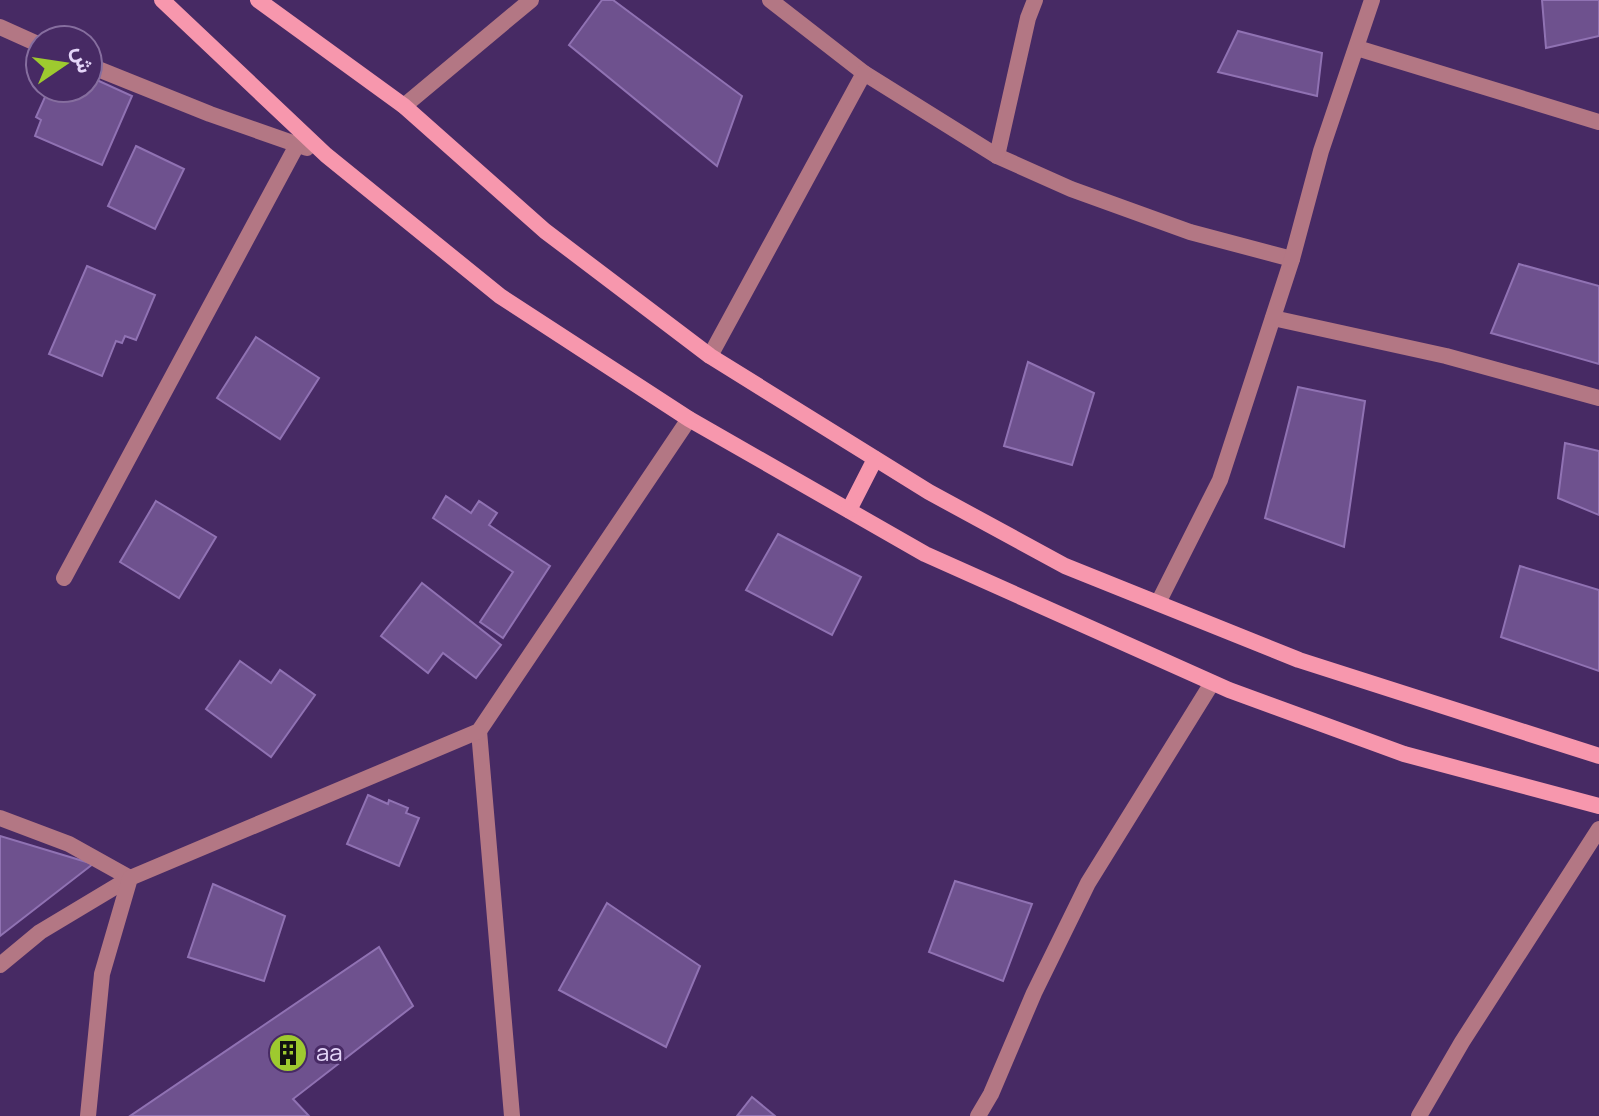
<svg xmlns="http://www.w3.org/2000/svg" width="1599" height="1116" font-family="Manrope,Vazirmatn,sans-serif">
<rect width="100%" height="100%" fill="#472a64"/>
<!-- building -->
<g fill="#6e518e" stroke="#9072b3" stroke-width="2">
<polygon points="602,0 613,0 742,96 717,166 569,45"/>
<polygon points="1542,0 1599,0 1599,36 1546,48"/>
<polygon points="1238,31 1322,53 1317,96 1218,72"/>
<polygon points="88,76 132,96 102,165 35,136 41,120 36,117 49,88 88,88"/>
<polygon points="136,146 184,169 155,229 108,206"/>
<polygon points="1519,264 1599,286 1599,364 1491,333"/>
<polygon points="87,266 155,295 136,340 125,336 122,343 116,341 102,376 49,354"/>
<polygon points="256,337 319,378 280,439 217,398"/>
<polygon points="1028,362 1094,393 1072,465 1004,446"/>
<polygon points="1298,387 1365,401 1344,547 1265,518"/>
<polygon points="1565,443 1599,451 1599,515 1558,498"/>
<polygon points="446,496 471,513 479,501 497,513 489,525 550,566 503,638 480,622 513,572 433,518"/>
<polygon points="156,501 216,537 179,598 120,562"/>
<polygon points="778,534 861,577 832,635 746,590"/>
<polygon points="1520,566 1599,590 1599,671 1501,637"/>
<polygon points="422,583 501,645 476,678 443,653 428,673 381,636"/>
<polygon points="240,661 271,683 280,670 315,695 271,757 206,709"/>
<polygon points="368,795 388,804 389,800 408,808 406,813 419,818 399,866 347,844"/>
<polygon points="0,836 93,864 0,936"/>
<polygon points="955,881 1032,904 1003,981 929,952"/>
<polygon points="213,884 285,916 264,981 188,957"/>
<polygon points="607,903 700,966 666,1047 559,990"/>
<polygon points="379,947 413,1006 293,1099 309,1116 130,1116"/>
<polygon points="752,1097 775,1116 737,1116"/>
</g>
<g fill="none" stroke-linecap="round" stroke-linejoin="round">
<!-- minor -->
<g stroke="#b37784" stroke-width="16">
<polyline points="770,0 864,73 997,156 1071,189 1190,232 1292,259"/>
<polyline points="0,27 40,45"/>
<polyline points="1357,48 1599,122"/>
<polyline points="88,65 210,114 307,148"/>
<polyline points="404,106 531,0"/>
<polyline points="997,156 1028,18 1035,0"/>
<polyline points="1273,318 1446,356 1599,398"/>
<polyline points="710,356 864,73"/>
<polyline points="64,578 297,145"/>
<polyline points="1158,603 1220,480 1292,259 1321,151 1372,0"/>
<polyline points="479,731 512,1116"/>
<polyline points="0,818 69,844 130,878 40,932 0,965"/>
<polyline points="88,1116 102,974 130,878 479,731 689,419"/>
<polyline points="978,1116 991,1094 1034,993 1088,883 1212,683"/>
<polyline points="1419,1116 1462,1042 1599,829"/>
</g>
<!-- secondary -->
<g stroke="#f797ad" stroke-width="16">
<polyline points="162,0 326,155 500,296 689,419 925,554 1229,690 1404,754 1599,806"/>
<polyline points="258,0 404,106 545,231 710,356 929,492 1065,566 1299,660 1599,756"/>
<polyline points="849,510 875,459"/>
</g>
</g>
<!-- icons -->
<defs>
<symbol id="building-disc" viewBox="-11 -11 22 22"><circle r="9.5" fill="#9eca2f" stroke="#472a64"/><path d="M-4-6H4V6H1V3H-1V6H-4ZM-2.5-4.3h1.7v1.8h-1.7ZM.8-4.3h1.7v1.8H.8ZM-2.5-1h1.7V.8h-1.7ZM.8-1h1.7V.8H.8Z" fill="#111"/></symbol>
</defs>
<g fill-rule="evenodd">
<use href="#building-disc" x="266" y="1031" width="44" height="44"/>
</g>
<g text-anchor="middle" stroke-width="6" stroke-linejoin="round" paint-order="stroke">
<!-- poi labels -->
<g font-size="24" fill="#e4d5f8" stroke="#472a64" text-anchor="start">
<text x="316" y="1061">aa</text>
</g>
</g>
<!-- north arrow -->
<g transform="translate(64 64) rotate(77)"><circle r="38" fill="#472a64" stroke="#866e9f" stroke-width="2"/>
<path d="M0-6L14 30L0 20L-14 30Z" fill="#9eca2f"/>
<text y="-12" font-size="22" font-weight="bold" text-anchor="middle" fill="#e4d5f8">ش</text>
</g>
</svg>
